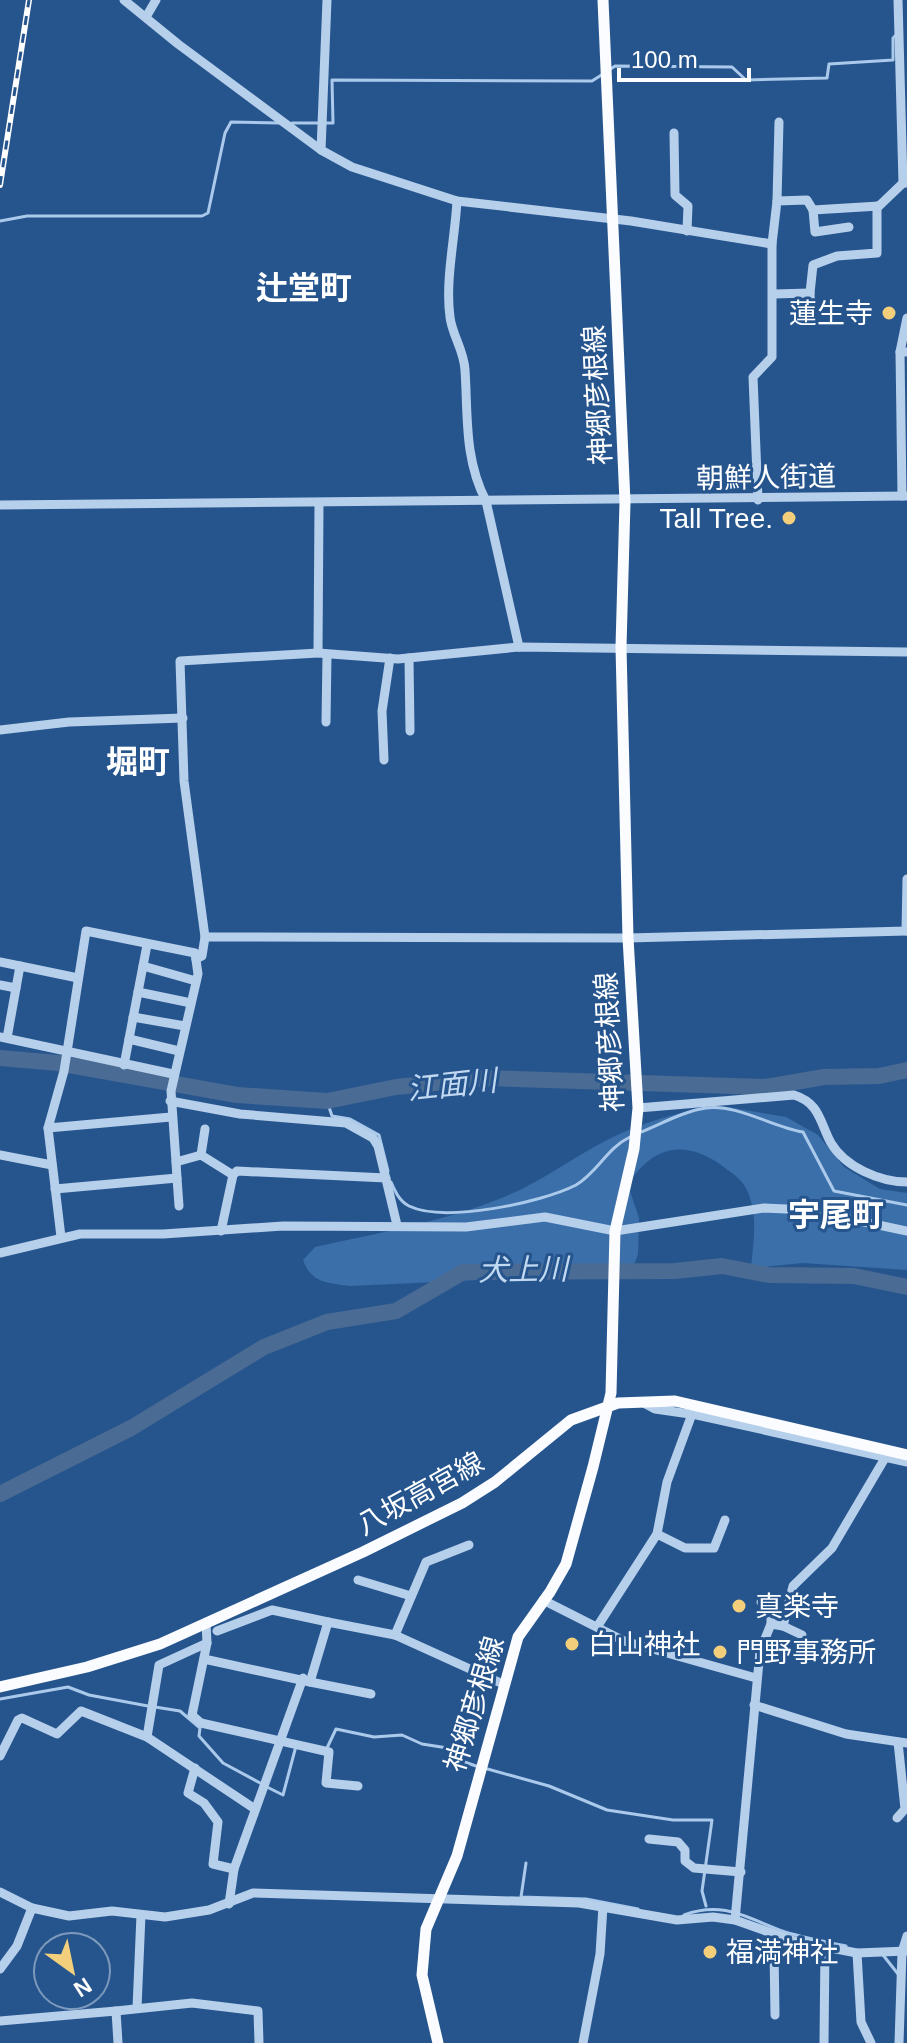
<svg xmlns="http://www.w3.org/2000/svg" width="907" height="2043" font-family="Arial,'Noto Sans JP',sans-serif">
<rect width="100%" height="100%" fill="#26558e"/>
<!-- green -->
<path fill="#3b6faa" d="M721,1106L786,1117L818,1135L844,1167L880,1189L907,1193V1270L803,1263L751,1268C753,1244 758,1218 749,1195C745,1182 735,1175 725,1168C687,1139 653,1144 628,1185L639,1218L638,1254L631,1273L350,1286C328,1283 311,1283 303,1260L315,1247C379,1233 443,1222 504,1197C539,1183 571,1159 605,1141C642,1122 680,1111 721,1106Z"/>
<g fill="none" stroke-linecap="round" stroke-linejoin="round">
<!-- stream -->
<g stroke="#abcaeb" stroke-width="3">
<polyline points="609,70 615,66 732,67 746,80 827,78 829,64 893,60 893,38 896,35"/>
<polyline points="292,123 333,123 332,80 592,81 603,74"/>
<polyline points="0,221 27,216 202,216 208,213 225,133 231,122 280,123"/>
<polyline points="327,1101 332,1116 350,1119 379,1135 388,1171"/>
<path d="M641,1132C661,1124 684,1111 706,1108C738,1104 772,1127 803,1132L834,1191L907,1205"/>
<path d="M391,1182C395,1191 399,1201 409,1206C444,1223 541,1203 576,1185C597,1173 607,1148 630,1137"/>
<polyline points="0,1699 68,1687 89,1695 148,1706"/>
<polyline points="155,1707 180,1711 200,1728 199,1736 223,1763 262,1784"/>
<polyline points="327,1748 336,1729 374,1737 402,1735 422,1744 454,1749 456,1759 476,1766"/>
<polyline points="484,1768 549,1786 607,1810 673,1820 712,1820 702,1891 706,1906"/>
<polyline points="267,1787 283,1795 296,1746"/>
<polyline points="526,1863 521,1897 586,1899 638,1909"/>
<path d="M684,1915C725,1900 748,1919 785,1932C805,1938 826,1942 846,1946"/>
<polyline points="883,1955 898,1974"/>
</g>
<!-- river -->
<g stroke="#4a6b93" stroke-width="16">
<polyline points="0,1058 58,1063 237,1095 327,1101 396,1087 485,1078 766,1087 824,1077 879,1076 907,1070"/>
<polyline points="0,1494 131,1428 264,1347 327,1322 396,1311 463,1272 675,1271 722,1266 769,1275 854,1276 907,1287"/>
</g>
<!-- minor -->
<g stroke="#b6cfeb" stroke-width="9">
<polyline points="124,0 178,44 321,150"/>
<polyline points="327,0 321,150 352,167 457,201 631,221 772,244"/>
<polyline points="898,0 903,183 907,183"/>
<polyline points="146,17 156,0"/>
<polyline points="674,133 675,195 688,206 687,231"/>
<path d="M457,201C455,238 445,281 450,317C452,335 464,350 465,370C468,415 464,459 486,501L519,647"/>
<polyline points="777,201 779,122"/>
<polyline points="813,210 815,232 849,227"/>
<polyline points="810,293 813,265 837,256 877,253 877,206"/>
<polyline points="774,294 810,293 811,311"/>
<polyline points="900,352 907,318"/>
<polyline points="902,496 900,352 907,352"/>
<polyline points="758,500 753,377 772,357 772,244 777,201 807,200 813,210 879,206 903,183"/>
<polyline points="0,505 907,496"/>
<polyline points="318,653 398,659 519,647 907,652"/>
<polyline points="409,658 410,731"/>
<polyline points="326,722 327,655"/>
<polyline points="0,730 69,722 183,718"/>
<polyline points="384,760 382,711 390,658"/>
<polyline points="906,931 907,879"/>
<polyline points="205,937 628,938 907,931"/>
<polyline points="196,959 202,956 205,937 184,781 180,661 318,653 319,504"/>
<polyline points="0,962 20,966"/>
<polyline points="143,966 196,981"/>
<polyline points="0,985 16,988"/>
<polyline points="138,992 191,1003"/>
<polyline points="133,1017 185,1026"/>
<polyline points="0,1037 173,1074"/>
<polyline points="7,1038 20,966 78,978"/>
<polyline points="129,1039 179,1051"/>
<polyline points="124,1065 147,945"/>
<polyline points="170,1101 240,1114 346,1123 373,1138 378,1146 397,1225"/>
<path d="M638,1108L794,1095C820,1103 820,1123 831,1143C845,1167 880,1182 907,1182"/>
<polyline points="48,1128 64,1071 86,931 195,953 198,974 171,1091 176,1162 201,1155 233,1175"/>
<polyline points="0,1155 52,1165"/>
<polyline points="201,1155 205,1129"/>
<polyline points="177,1178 179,1206"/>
<polyline points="55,1189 177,1178 176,1162"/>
<polyline points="221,1231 233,1175 237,1171 386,1178"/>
<polyline points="61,1237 48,1128 171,1117"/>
<polyline points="0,1253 80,1234 163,1234 283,1226 466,1227 545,1217 615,1231 764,1208 808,1210 907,1231"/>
<polyline points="642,1402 655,1409 697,1415 907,1462"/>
<polyline points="657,1534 667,1482 692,1414"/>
<polyline points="358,1580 411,1596"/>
<polyline points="543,1600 624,1641 756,1678"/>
<polyline points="761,1602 771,1613 771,1624"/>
<polyline points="206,1623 207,1643 192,1715 201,1723 329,1752 326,1783 358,1786"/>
<polyline points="783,1626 802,1635"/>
<polyline points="597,1627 657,1534 685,1548 714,1548 725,1520"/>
<polyline points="217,1631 272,1610 328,1622"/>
<polyline points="395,1635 426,1562 469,1545"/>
<polyline points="204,1659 310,1682 328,1622 395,1635 503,1684"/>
<polyline points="310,1682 371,1694"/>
<polyline points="754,1705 846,1734 907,1743"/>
<polyline points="147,1737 159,1665 207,1643"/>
<polyline points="0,1756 18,1720 22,1718 57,1734 81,1711 147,1737 255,1809"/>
<polyline points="195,1768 188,1793 204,1803 218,1822 213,1864 234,1869"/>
<polyline points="897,1818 905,1809 898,1742"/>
<polyline points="649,1839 678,1842 685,1850 685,1861 694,1868 741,1872"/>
<polyline points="0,1892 32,1908 69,1916 112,1911 165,1917 209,1910 253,1893 579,1903 677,1920 713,1917 735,1920 794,1941 857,1953 907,1951"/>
<polyline points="229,1904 234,1869 303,1678"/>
<polyline points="735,1920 760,1651 771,1624 783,1626 793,1586 832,1548 885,1458"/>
<polyline points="857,1953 861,2022 871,2043"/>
<polyline points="0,1969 17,1946 32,1908"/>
<polyline points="137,2008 141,1915"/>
<polyline points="116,2011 192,2003 258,2011 259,2043"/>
<polyline points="775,2015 774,1950 778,1937"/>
<polyline points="0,2021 116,2011 118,2043"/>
<polyline points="583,2043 600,1954 603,1906"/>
<polyline points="824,2043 825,1947"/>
<polyline points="899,2043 902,1952 907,1936"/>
</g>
<!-- major -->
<g stroke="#fafcff" stroke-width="11">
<polyline points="0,1687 87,1667 160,1644 363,1552 462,1503 495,1482 571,1420 618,1403 675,1401 907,1455"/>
<polyline points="438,2043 422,1975 426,1929 457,1856 518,1637 550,1592 566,1564 593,1467 611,1393 615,1231 634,1149 638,1108 628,938 621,647 625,502 603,0"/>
</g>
<defs>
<polyline id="rail" points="0,185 29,0"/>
</defs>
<!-- rail casing -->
<use href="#rail" stroke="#fff" stroke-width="6"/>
<!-- rail -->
<use href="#rail" stroke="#26558e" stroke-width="3" stroke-dasharray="9" stroke-linecap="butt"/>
</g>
<!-- markers -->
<g fill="#f4cf7b" stroke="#26558e" stroke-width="3">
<circle cx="889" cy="313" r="8"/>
<circle cx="789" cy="518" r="8"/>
<circle cx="739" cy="1606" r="8"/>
<circle cx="572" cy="1644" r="8"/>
<circle cx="720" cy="1652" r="8"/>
<circle cx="710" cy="1952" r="8"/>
</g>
<g text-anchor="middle" stroke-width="6" stroke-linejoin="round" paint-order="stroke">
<!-- poi labels -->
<g font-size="28" fill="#fff" stroke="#26558e" text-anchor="start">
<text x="873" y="323" text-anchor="end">蓮生寺</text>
<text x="773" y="528" text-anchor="end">Tall Tree.</text>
<text x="755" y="1616">真楽寺</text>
<text x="588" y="1654">白山神社</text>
<text x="736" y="1662">門野事務所</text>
<text x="726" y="1962">福満神社</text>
</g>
<!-- street labels -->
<g font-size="28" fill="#fff" stroke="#26558e">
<text transform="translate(597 395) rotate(-93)" y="10">神郷彦根線</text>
<text transform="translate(766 477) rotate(-1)" y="10">朝鮮人街道</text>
<text transform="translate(609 1042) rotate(-93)" y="10">神郷彦根線</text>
<text transform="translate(420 1493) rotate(-29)" y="10">八坂高宮線</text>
<text transform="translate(474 1704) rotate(-73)" y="10">神郷彦根線</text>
</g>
<!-- water labels -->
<g font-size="30" font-style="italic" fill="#c2d9f2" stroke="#26558e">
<text transform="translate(452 1085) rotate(-6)" y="10">江面川</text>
<text transform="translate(523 1270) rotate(-1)" y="10">犬上川</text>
</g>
<!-- quarter labels -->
<g font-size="32" font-weight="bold" fill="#fff" stroke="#26558e">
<text x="304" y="299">辻堂町</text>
<text x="138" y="773">堀町</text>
<text x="836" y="1226">宇尾町</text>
</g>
</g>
<!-- north arrow -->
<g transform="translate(72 1971) rotate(147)"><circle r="38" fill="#26558e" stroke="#7d99bb" stroke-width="2"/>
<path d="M0-6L14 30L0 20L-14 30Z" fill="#f4cf7b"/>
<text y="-12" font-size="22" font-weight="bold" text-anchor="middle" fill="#ffffff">N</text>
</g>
<!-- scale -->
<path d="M619 68v12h130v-12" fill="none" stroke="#ffffff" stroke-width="4"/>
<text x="631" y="68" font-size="24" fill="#ffffff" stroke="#26558e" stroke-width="6" paint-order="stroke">100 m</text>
</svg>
